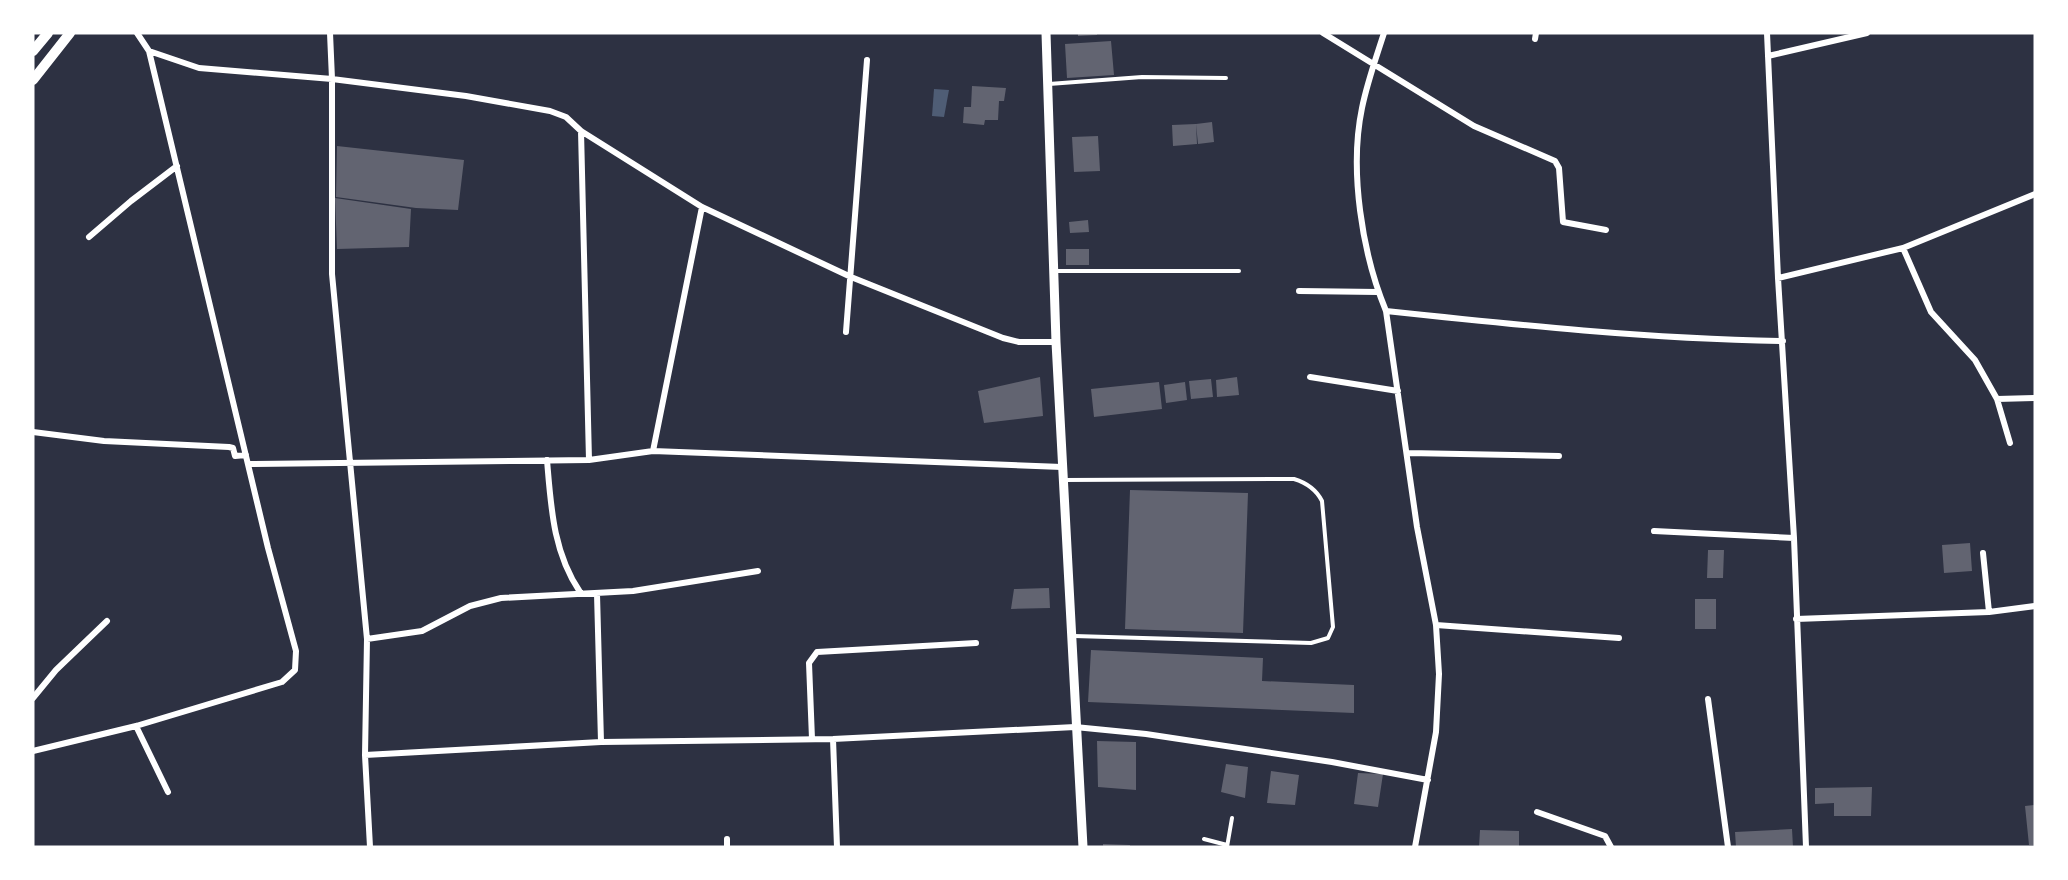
<svg xmlns="http://www.w3.org/2000/svg" width="2068" height="880" font-family="'Asap Condensed',sans-serif">
  <rect width="100%" height="100%" fill="#2d3142"/>
  <path fill="#4f5d75" d="M 934,89 L 949,90 L 944,117 L 932,116 Z"/>
  <path fill="#626471" d="M 1078,33 L 1097,33 L 1097,35 L 1078,36 Z
    M 1111,41 L 1114,75 L 1067,78 L 1065,44 Z
    M 972,86 L 1006,88 L 1004,101 L 999,101 L 998,120 L 985,120 L 984,125 L 963,123 L 964,107 L 971,107 Z
    M 1212,122 L 1214,142 L 1198,144 L 1196,124 Z
    M 1196,124 L 1197,144 L 1173,146 L 1172,125 Z
    M 1098,136 L 1100,171 L 1074,172 L 1072,137 Z
    M 337,146 L 464,160 L 458,210 L 416,208 L 336,197 Z
    M 335,198 L 411,209 L 409,247 L 337,249 Z
    M 1088,220 L 1089,232 L 1070,233 L 1069,222 Z
    M 1066,249 L 1089,249 L 1089,265 L 1066,265 Z
    M 1040,377 L 1043,416 L 984,423 L 978,391 Z
    M 1237,377 L 1239,395 L 1217,397 L 1216,380 Z
    M 1211,379 L 1213,397 L 1191,399 L 1189,381 Z
    M 1159,382 L 1162,409 L 1094,417 L 1091,389 Z
    M 1185,382 L 1187,400 L 1166,403 L 1164,385 Z
    M 1130,490 L 1248,493 L 1243,633 L 1125,629 Z
    M 1970,543 L 1972,571 L 1944,573 L 1942,545 Z
    M 1708,550 L 1724,550 L 1723,578 L 1707,578 Z
    M 1049,588 L 1050,608 L 1011,609 L 1014,589 Z
    M 1695,599 L 1716,599 L 1716,629 L 1695,629 Z
    M 1091,650 L 1263,658 L 1262,681 L 1354,685 L 1354,713 L 1088,702 Z
    M 1097,741 L 1136,742 L 1136,790 L 1098,787 Z
    M 1226,764 L 1248,767 L 1245,798 L 1221,792 Z
    M 1271,771 L 1299,775 L 1295,805 L 1267,803 Z
    M 1358,773 L 1383,774 L 1378,807 L 1354,804 Z
    M 1872,787 L 1871,816 L 1834,816 L 1834,803 L 1815,804 L 1815,788 Z
    M 2035,805 L 2035,845 L 2029,845 L 2025,806 Z
    M 1792,829 L 1793,847 L 1736,847 L 1735,832 Z
    M 1480,830 L 1519,831 L 1519,847 L 1479,847 Z
    M 1103,844 L 1130,845 L 1130,847 L 1103,847 Z"/>
  <g fill="none" stroke-linecap="round" stroke-linejoin="round">
    <path stroke="#fff" stroke-width="4" d="M 1049,84 L 1142,77 L 1226,78
      M 1054,271 L 1239,271
      M 1063,480 L 1294,479 C 1307,483 1316,489 1322,501 L 1333,627 L 1328,638 L 1311,643 L 1074,636
      M 1204,839 L 1227,845
      M 1227,847 L 1232,818"/>
    <path stroke="#fff" stroke-width="6" d="M 137,33 L 149,51 L 199,68 L 332,79 L 466,96 L 550,111 L 566,117 L 581,131 L 702,207 L 851,277 L 1003,338 L 1019,342 L 1056,342
      M 330,33 L 332,79 L 332,274 L 367,639 L 365,755 L 370,847
      M 1323,33 L 1474,126 L 1555,161 L 1559,168 L 1563,222 L 1606,230
      M 1384,33 C 1376,58 1367,83 1362,108 C 1349,170 1362,253 1386,311 L 1417,527 L 1436,625 L 1439,674 L 1436,732 L 1415,847
      M 1767,33 L 1778,278 L 1794,538 L 1806,847
      M 1535,39 L 1536,33
      M 1768,56 L 1867,33
      M 581,131 L 589,460
      M 89,237 L 131,201 L 177,166
      M 1903,248 L 1931,312 L 1975,360 L 1997,399 L 2010,443
      M 1778,278 L 1903,248 L 2035,194
      M 1299,291 L 1378,292
      M 1386,311 C 1517,325 1650,339 1783,341
      M 846,332 L 867,60
      M 1310,377 L 1398,391
      M 1997,399 L 2035,398
      M 33,432 L 104,441 L 229,447 L 233,448 L 235,456 L 246,455
      M 653,451 L 702,207
      M 1408,453 L 1559,456
      M 547,460 C 551,507 553,552 580,592
      M 249,464 L 589,460 L 653,451 L 1062,467
      M 1654,531 L 1794,538
      M 1983,553 L 1989,612
      M 597,594 L 601,742
      M 1796,619 L 1989,612 L 2035,606
      M 1436,625 L 1619,638
      M 367,639 L 422,631 L 470,606 L 501,598 L 633,591 L 758,571
      M 33,698 L 56,670 L 107,621
      M 1708,699 L 1728,847
      M 136,726 L 168,792
      M 812,739 L 809,663 L 817,652 L 976,643
      M 833,739 L 837,847
      M 33,751 L 136,726 L 282,682 L 295,670 L 296,651 L 268,548 L 149,51
      M 365,755 L 601,742 L 833,739 L 1075,727 L 1146,734 L 1332,762 L 1428,780
      M 1537,812 L 1605,836 L 1611,847
      M 727,839 L 727,847"/>
    <path stroke="#fff" stroke-width="9" d="M 1046,33 L 1056,342 L 1083,847"/>
    <path stroke="#fff" stroke-width="10" d="M 33,51 L 48,33
      M 33,80 L 70,33"/>
  </g>
  <rect width="2068" height="880" fill="none" stroke="#ffffff" stroke-width="69"/>
</svg>
